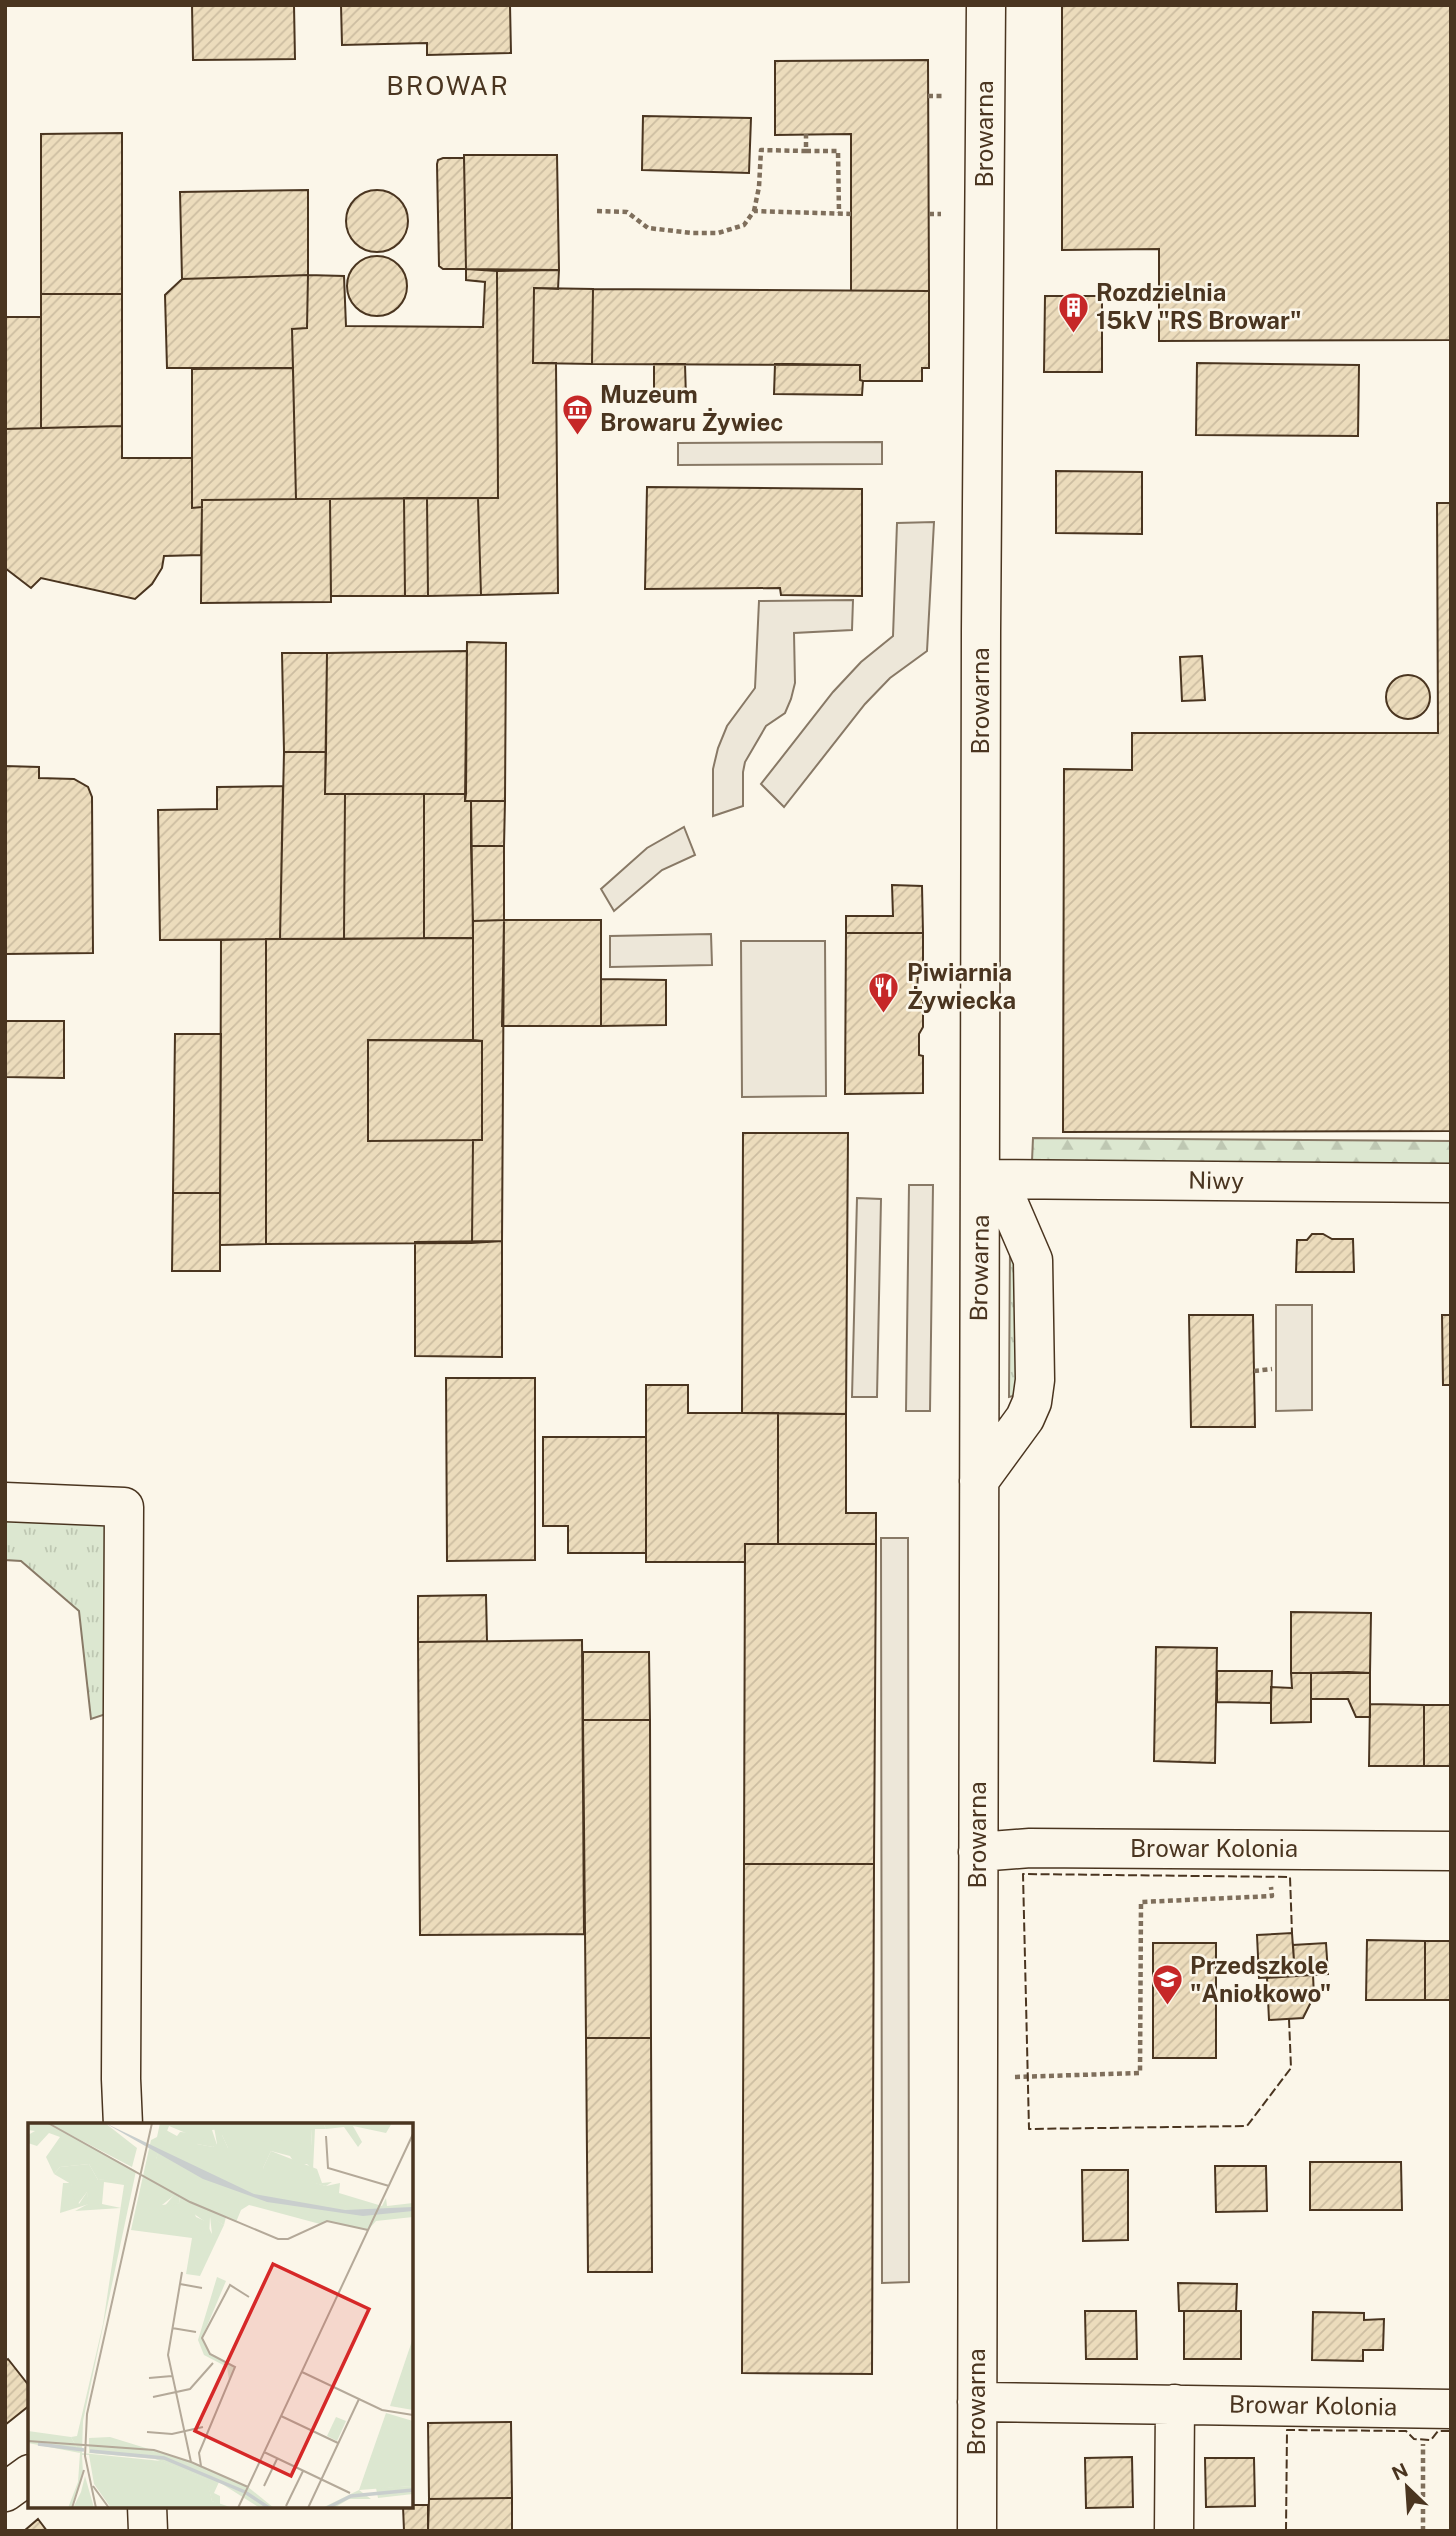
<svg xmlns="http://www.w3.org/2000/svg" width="1456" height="2536" font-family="'Public Sans',sans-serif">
  <defs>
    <pattern id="grass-tufts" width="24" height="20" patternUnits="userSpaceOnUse" patternTransform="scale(1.75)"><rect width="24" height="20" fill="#dce7d0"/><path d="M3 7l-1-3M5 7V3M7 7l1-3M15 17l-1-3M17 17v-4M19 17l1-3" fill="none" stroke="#bec7b2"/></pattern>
    <pattern id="forest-firs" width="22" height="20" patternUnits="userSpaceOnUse" patternTransform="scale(1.75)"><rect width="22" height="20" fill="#dce7d0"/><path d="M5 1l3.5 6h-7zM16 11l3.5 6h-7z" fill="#bec7b2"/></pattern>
    <pattern id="building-hatch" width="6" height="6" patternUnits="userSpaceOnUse" patternTransform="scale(1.75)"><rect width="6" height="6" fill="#ecdcbc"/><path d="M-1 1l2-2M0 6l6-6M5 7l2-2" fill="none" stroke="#ccbda1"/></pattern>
  </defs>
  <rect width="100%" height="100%" fill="#fbf6e9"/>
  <path fill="url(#grass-tufts)" stroke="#887966" stroke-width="2" d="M 1013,1246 L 1023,1377 L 1013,1396 L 1009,1397 L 1010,1247 Z
    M 5,1502 L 124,1507 L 124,1708 L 91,1719 L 79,1611 L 21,1561 L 5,1560 Z"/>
  <path fill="url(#forest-firs)" stroke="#887966" stroke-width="2" d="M 1033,1138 L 1451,1141 L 1451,1165 L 1032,1161 Z"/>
  <path fill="#ede7d9" stroke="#887966" stroke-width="2" d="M 882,442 L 882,464 L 678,465 L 678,443 Z
    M 934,522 L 927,651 L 890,678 L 865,704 L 784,807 L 761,784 L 833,692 L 861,662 L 893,636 L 897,523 Z
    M 853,600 L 852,630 L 794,633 L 795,683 L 791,699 L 785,713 L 766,726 L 745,762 L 743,772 L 743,806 L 713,816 L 713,769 L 718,748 L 727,726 L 755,688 L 759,601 Z
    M 684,827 L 695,855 L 662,870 L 614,911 L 601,889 L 647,848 Z
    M 711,934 L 712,965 L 610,967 L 610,936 Z
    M 741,941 L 825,941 L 826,1096 L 742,1097 Z
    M 909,1185 L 933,1185 L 930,1411 L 906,1411 Z
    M 857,1198 L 881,1199 L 877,1397 L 852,1397 Z
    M 1276,1305 L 1312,1305 L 1312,1410 L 1276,1411 Z
    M 881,1538 L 908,1538 L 909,2282 L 882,2283 Z"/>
  <path fill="url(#building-hatch)" stroke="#4a3520" stroke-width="2" d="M 192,5 L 294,5 L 295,59 L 193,60 Z
    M 341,5 L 510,5 L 511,53 L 427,55 L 427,43 L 342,45 Z
    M 1062,5 L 1451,5 L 1451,340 L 1159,341 L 1159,249 L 1062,250 Z
    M 928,60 L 929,291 L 851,291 L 851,134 L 775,135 L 775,61 Z
    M 643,116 L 751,118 L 749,173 L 642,170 Z
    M 122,133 L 122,294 L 41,294 L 41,134 Z
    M 464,155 L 557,155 L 559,270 L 466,269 Z
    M 443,158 L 464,158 L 466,269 L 443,269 L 439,266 L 437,164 L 438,160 Z
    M346 221a31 31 0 1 1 62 0a31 31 0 1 1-62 0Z
    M 308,190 L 308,275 L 182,279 L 180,192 Z
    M347 286a30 30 0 1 1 60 0a30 30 0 1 1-60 0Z
    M 466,269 L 497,271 L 498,498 L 296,499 L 292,329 L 307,328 L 308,275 L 344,276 L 346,326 L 483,327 L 485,282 L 466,280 Z
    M 559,270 L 558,289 L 534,288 L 533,363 L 556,363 L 558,593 L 481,595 L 478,498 L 498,498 L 497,271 Z
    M 308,275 L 307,328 L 292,329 L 293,368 L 167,368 L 165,295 L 182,279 Z
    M 534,288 L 593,289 L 592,364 L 533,363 Z
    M 593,289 L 929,291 L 929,368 L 922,368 L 922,381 L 863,381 L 860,380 L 860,365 L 592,364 Z
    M 41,294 L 122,294 L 122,426 L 41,428 Z
    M 1045,296 L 1102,296 L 1102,372 L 1044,372 Z
    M 5,317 L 41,317 L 41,428 L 5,429 Z
    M 1197,363 L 1359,365 L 1358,436 L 1196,435 Z
    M 654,364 L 685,364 L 686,398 L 654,399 Z
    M 775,364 L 860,365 L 860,380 L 863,381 L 862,395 L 774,394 Z
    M 293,368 L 296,499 L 202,500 L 202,507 L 192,508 L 192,369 Z
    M 122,426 L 122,458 L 192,458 L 192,508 L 202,507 L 201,555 L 164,556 L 162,568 L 152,584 L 135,599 L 41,578 L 31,588 L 5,568 L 5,429 Z
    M 1056,471 L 1142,472 L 1142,534 L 1056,533 Z
    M 647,487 L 862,489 L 862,596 L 781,595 L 780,588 L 645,589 Z
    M 404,498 L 427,498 L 428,596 L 405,596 Z
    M 404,498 L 405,596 L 331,596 L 330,499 Z
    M 427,498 L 478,498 L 481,595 L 428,596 Z
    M 296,499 L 330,499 L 331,602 L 201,603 L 202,500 Z
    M 1437,503 L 1451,503 L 1451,1131 L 1063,1132 L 1064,769 L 1132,770 L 1132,733 L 1438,733 Z
    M 467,642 L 506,643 L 505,801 L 465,801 Z
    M 467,651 L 466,794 L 325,794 L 327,653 Z
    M 282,653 L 327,653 L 326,752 L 284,752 Z
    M 1202,656 L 1205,700 L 1182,701 L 1180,657 Z
    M1386 697a22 22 0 1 1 44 0a22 22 0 1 1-44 0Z
    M 284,752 L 326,752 L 325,794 L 345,794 L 344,939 L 280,939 Z
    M 5,766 L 39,767 L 39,778 L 74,779 L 88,787 L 92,797 L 93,953 L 5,954 Z
    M 283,786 L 280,939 L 160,940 L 158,810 L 217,809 L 217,787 Z
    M 345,794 L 424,794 L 424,938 L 344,939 Z
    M 424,794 L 466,794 L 465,801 L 471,801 L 473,938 L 424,938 Z
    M 471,801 L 505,801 L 504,846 L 471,846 Z
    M 471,846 L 504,846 L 504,920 L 473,921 Z
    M 892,885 L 922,886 L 923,933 L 846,933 L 846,916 L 893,916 Z
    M 504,920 L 601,920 L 601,1026 L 502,1026 Z
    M 504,920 L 502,1241 L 472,1243 L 473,1140 L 482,1140 L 482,1041 L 473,1040 L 473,921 Z
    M 846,933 L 923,933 L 923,972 L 918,973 L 917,993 L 923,1001 L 923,1027 L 919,1034 L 919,1055 L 923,1056 L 923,1093 L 845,1094 Z
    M 473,938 L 473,1040 L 368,1040 L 368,1141 L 473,1140 L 472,1243 L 266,1244 L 266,939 Z
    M 266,939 L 266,1244 L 220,1245 L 221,940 Z
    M 601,979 L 666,980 L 666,1025 L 601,1026 Z
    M 5,1021 L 64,1021 L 64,1078 L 5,1077 Z
    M 175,1034 L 221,1034 L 220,1193 L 173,1193 Z
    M 368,1040 L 482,1041 L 482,1140 L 368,1141 Z
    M 743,1133 L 848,1133 L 846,1414 L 742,1413 Z
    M 173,1193 L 220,1193 L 220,1271 L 172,1271 Z
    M 1312,1234 L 1323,1234 L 1332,1239 L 1353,1239 L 1354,1272 L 1296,1272 L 1297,1240 L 1307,1240 Z
    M 502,1241 L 502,1357 L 415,1356 L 415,1242 Z
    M 1189,1315 L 1253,1315 L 1255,1427 L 1191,1427 Z
    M 1442,1315 L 1451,1315 L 1451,1385 L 1443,1385 Z
    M 446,1378 L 535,1378 L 535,1560 L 447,1561 Z
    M 646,1385 L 688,1385 L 688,1413 L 778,1413 L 778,1544 L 745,1544 L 745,1562 L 646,1562 Z
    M 778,1413 L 846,1414 L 846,1513 L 876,1513 L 876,1544 L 778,1544 Z
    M 543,1437 L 646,1437 L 646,1553 L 568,1553 L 568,1526 L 543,1526 Z
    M 745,1544 L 876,1544 L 874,1864 L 744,1864 Z
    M 486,1595 L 487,1641 L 418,1642 L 418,1596 Z
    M 1291,1612 L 1371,1613 L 1370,1673 L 1291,1673 Z
    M 582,1640 L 584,1934 L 420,1935 L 418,1642 Z
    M 1156,1647 L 1217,1648 L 1215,1763 L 1154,1761 Z
    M 583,1652 L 649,1652 L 650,1720 L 583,1720 Z
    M 1217,1671 L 1272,1671 L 1271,1703 L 1217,1702 Z
    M 1348,1672 L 1370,1673 L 1370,1717 L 1356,1717 L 1348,1699 L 1311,1699 L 1311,1673 Z
    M 1291,1673 L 1311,1673 L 1311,1722 L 1271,1723 L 1271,1687 L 1292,1688 Z
    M 1370,1704 L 1424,1705 L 1424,1766 L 1369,1766 Z
    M 1424,1705 L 1451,1705 L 1451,1766 L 1424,1766 Z
    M 583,1720 L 650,1720 L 651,2038 L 586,2038 Z
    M 744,1864 L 874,1864 L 872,2374 L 742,2373 Z
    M 1292,1933 L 1295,1976 L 1259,1978 L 1257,1935 Z
    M 1367,1940 L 1425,1941 L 1425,2000 L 1366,2000 Z
    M 1425,1941 L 1451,1941 L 1451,2000 L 1425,2000 Z
    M 1153,1943 L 1216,1943 L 1216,2058 L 1153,2058 Z
    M 1326,1943 L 1328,1974 L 1295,1976 L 1293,1945 Z
    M 1313,1975 L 1314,1996 L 1303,2018 L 1269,2020 L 1267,1978 Z
    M 586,2038 L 651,2038 L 652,2272 L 588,2272 Z
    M 1310,2162 L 1401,2162 L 1402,2210 L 1310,2210 Z
    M 1215,2166 L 1266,2166 L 1267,2211 L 1216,2212 Z
    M 1082,2170 L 1128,2170 L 1128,2240 L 1083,2241 Z
    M 1178,2283 L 1237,2284 L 1236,2311 L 1179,2311 Z
    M 1085,2311 L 1136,2311 L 1137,2359 L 1086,2359 Z
    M 1184,2311 L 1241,2311 L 1241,2359 L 1184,2359 Z
    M 1313,2312 L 1364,2313 L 1364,2320 L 1384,2319 L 1383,2350 L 1363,2350 L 1363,2361 L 1312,2360 Z
    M 8,2359 L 30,2387 L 30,2405 L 5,2425 L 5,2361 Z
    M 511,2422 L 512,2498 L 429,2499 L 428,2423 Z
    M 1132,2457 L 1133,2507 L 1086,2508 L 1085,2458 Z
    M 1205,2458 L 1254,2458 L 1255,2506 L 1206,2507 Z
    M 512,2498 L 512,2531 L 428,2531 L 429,2499 Z
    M 411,2505 L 428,2505 L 428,2531 L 404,2531 L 403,2506 Z
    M 38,2519 L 47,2531 L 24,2531 Z"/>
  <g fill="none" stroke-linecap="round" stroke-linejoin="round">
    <defs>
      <path id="minor" d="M 981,1179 L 1451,1183
        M 979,1481 L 1025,1418 L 1032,1402 L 1035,1380 L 1033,1260 L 1005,1195 L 981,1179
        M 5,1502 L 124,1507 L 121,2079 L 123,2125
        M 978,1852 L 1030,1848 L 1451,1851
        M 977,2402 L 1451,2409
        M 5,2492 L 30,2474
        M 147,2506 L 148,2531
        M 977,2531 L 981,631 L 986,5
        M 1174,2531 L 1175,2404"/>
    </defs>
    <use href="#minor" stroke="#4a3520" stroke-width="41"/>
    <path stroke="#7f6f5c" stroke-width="4.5" stroke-dasharray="5 3.5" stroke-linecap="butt" d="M 928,96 L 943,96
      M 806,151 L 838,151 L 839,213
      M 597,211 L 627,212 L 648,228 L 692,233 L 718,233 L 744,225 L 754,211 L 851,214
      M 754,211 L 759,187 L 761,150 L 806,151 L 806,134
      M 929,214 L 941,214
      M 1254,1371 L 1272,1369
      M 1015,2077 L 1140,2073 L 1141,1902 L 1272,1896 L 1271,1887
      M 1423,2531 L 1423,2444"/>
    <use href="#minor" stroke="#fbf6e9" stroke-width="38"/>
    <path stroke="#4a3520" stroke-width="2" stroke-dasharray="9 3.5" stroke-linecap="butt" d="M 1289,2019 L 1291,2068 L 1247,2126 L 1029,2129 L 1023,1874 L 1290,1877 L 1292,1933
      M 1286,2531 L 1287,2430 L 1406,2431 L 1414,2439 L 1431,2440 L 1438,2431 L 1451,2431"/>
  </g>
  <defs>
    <symbol id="building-pin" viewBox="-11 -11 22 30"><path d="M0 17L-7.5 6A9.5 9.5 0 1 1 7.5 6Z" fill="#c62828" stroke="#fbf6e9"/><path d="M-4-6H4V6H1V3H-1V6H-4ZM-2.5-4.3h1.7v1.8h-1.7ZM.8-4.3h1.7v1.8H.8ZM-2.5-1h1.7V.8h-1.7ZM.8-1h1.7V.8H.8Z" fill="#fff"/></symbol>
    <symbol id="museum-pin" viewBox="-11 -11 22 30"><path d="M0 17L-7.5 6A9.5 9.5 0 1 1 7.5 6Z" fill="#c62828" stroke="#fbf6e9"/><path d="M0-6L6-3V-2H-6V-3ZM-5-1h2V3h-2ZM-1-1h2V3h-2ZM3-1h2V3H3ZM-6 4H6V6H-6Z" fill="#fff"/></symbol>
    <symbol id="restaurant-pin" viewBox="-11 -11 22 30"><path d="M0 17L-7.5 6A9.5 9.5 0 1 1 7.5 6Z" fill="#c62828" stroke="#fbf6e9"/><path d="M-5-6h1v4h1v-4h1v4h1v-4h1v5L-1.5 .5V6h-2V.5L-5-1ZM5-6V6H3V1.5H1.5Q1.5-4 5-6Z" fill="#fff"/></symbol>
    <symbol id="school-pin" viewBox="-11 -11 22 30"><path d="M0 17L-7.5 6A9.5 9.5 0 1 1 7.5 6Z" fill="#c62828" stroke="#fbf6e9"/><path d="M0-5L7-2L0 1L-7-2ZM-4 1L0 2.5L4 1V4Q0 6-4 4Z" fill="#fff"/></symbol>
  </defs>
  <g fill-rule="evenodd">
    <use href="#building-pin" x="1056" y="290" width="35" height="47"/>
    <use href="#museum-pin" x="560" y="392" width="35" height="47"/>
    <use href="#restaurant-pin" x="866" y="970" width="35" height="47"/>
    <use href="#school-pin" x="1150" y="1962" width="35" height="47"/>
  </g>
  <g text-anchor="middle" stroke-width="5" stroke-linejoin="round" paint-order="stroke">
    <g font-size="24" fill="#4a3520" stroke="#fbf6e9">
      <text transform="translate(985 134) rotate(-90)" y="8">Browarna</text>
      <text transform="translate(981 701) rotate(-90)" y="8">Browarna</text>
      <text transform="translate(1216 1181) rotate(1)" y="8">Niwy</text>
      <text transform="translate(980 1268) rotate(-89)" y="8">Browarna</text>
      <text transform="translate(978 1835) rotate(-90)" y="8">Browarna</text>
      <text x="1214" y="1857">Browar Kolonia</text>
      <text transform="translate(977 2402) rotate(-90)" y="8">Browarna</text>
      <text transform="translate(1313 2406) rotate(1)" y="8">Browar Kolonia</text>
    </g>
    <g font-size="24" font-weight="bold" fill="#4a3520" stroke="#fbf6e9" text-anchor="start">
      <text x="1096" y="301">Rozdzielnia<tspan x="1096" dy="28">15kV "RS Browar"</tspan></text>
      <text x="600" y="403">Muzeum<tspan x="600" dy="28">Browaru Żywiec</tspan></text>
      <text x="907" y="981">Piwiarnia<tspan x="907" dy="28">Żywiecka</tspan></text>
      <text x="1190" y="1974">Przedszkole<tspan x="1190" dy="28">"Aniołkowo"</tspan></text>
    </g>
    <g font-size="26" letter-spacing="2" fill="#4a3520" stroke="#fbf6e9">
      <text x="448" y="95">BROWAR</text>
    </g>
  </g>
  <g transform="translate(28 2123)">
    <rect width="385" height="385" fill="#fbf6e9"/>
    <path d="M 0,0 L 20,0 L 108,48 L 55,298 L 54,330 L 133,338 L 179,356 L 184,378 L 205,385 L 83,385 L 66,361 L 61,332 L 54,332 L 55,350 L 43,385 L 40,385 L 50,359 L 52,330 L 43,314 L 49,313 L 75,201 L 96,62 L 83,60 L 83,56 L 70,57 L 61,41 L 32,44 L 26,51 L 18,34 L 32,14 L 21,10 L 9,23 L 0,20 L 0,12 L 7,8 L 0,7 ZM 132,0 L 248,0 L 249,6 L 283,6 L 284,23 L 253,18 L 253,22 L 223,27 L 200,25 L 194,12 L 200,5 L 184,7 L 189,22 L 185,24 L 169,21 L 170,15 L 141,3 L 128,36 L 148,71 L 134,82 L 152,80 L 151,73 L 162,79 L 168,94 L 177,98 L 184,111 L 182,93 L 196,102 L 172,153 L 158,151 L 164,115 L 103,107 L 123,17 L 129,14 ZM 295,0 L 364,0 L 358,10 L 325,3 L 334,19 L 330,24 L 316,4 L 298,6 ZM 243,28 L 289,46 L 294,60 L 304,59 L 298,63 L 240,49 L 235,45 ZM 35,60 L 43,60 L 51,81 L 59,69 L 61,81 L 32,90 ZM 189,154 L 198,158 L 174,215 L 182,231 L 207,244 L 201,257 L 199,244 L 176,232 L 170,217 ZM 57,353 L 66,385 L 45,385 L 53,369 Z" fill="#dce7d0"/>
    <path d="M 20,0 L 77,0 L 109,25 L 104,44 ZM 248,0 L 295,0 L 298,6 L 287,6 L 285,47 L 279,41 L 267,41 L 262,33 L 243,28 L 235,45 L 298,63 L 312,60 L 311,70 L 354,83 L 358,75 L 359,83 L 385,80 L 385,94 L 348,98 L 340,107 L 299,98 L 292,101 L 221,82 L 213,87 L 208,99 L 198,94 L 196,102 L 182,94 L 181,115 L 173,108 L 176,98 L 162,88 L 162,79 L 151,73 L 152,80 L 134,86 L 147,71 L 121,56 L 138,7 L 149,13 L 152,9 L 180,11 L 169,21 L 185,24 L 189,21 L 186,4 L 217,2 L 220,9 L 216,12 L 194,12 L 200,25 L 234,25 L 235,18 L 252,22 L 253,17 L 284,22 L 283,6 L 248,6 ZM 61,41 L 70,57 L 83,55 L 83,60 L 76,59 L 74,81 L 93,85 L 47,88 L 60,81 L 59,69 L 48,83 L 43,61 L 26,51 L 32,44 ZM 0,308 L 43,314 L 52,330 L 0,320 ZM 82,314 L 163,339 L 220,364 L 246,385 L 232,385 L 191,359 L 186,370 L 192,373 L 192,382 L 184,378 L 178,356 L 127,336 L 61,330 L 61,315 ZM 385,363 L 385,371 L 350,375 L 348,365 ZM 331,367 L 343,376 L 321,376 L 306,385 L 294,385 Z" fill="#dce7d0"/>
    <path d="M 308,294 L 318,298 L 309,318 L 299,313 Z" fill="#dce7d0"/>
    <path d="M 385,215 L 385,287 L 362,283 ZM 358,290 L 385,298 L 385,363 L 331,367 Z" fill="#dce7d0"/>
    <path d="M 77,0 L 226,71 L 317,87 L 385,84 L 385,88 L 335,93 L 239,79 L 175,56 Z" fill="#c9cecd"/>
    <path fill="none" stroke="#c9cecd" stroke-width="3.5" d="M 10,321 L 56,327M 62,328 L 136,335 L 217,369 L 241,385M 299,385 L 323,373 L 385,367"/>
    <path fill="none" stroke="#b4a999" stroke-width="2" d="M 20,0 L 162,79 L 250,116 L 260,116 L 299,98 L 340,107M 298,13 L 300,45 L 361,63M 154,149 L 140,232 L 163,339 L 220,364M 152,161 L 174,165M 144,205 L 168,209M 274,249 L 354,287 L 385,292M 121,255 L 144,253M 125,274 L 162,266 L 185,240M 253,293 L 310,320M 119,309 L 144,311 L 175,304M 0,318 L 126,327 L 163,339M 236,329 L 322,370M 173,343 L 171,330 L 207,244 L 182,231 L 174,215 L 202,162 L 221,174M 65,363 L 81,385M 236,363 L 249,336M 258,383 L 275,348M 44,385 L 56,347M 68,385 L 57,333 L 59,291 L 124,0M 210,385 L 385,11M 280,385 L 331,276"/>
    <path fill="#d62828" fill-opacity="0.15" stroke="#d62828" stroke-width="3.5" d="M 245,141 L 341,186 L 263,353 L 167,308 Z"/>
    <rect width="385" height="385" fill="none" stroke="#4a3520" stroke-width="3.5"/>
  </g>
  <rect width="1456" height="2536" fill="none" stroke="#4a3520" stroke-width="14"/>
  <g transform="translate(1407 2487) rotate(335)" stroke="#fbf6e9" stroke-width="5" paint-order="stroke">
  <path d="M0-5L12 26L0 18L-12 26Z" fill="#4a3520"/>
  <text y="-10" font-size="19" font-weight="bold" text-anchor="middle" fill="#4a3520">N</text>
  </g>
</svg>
